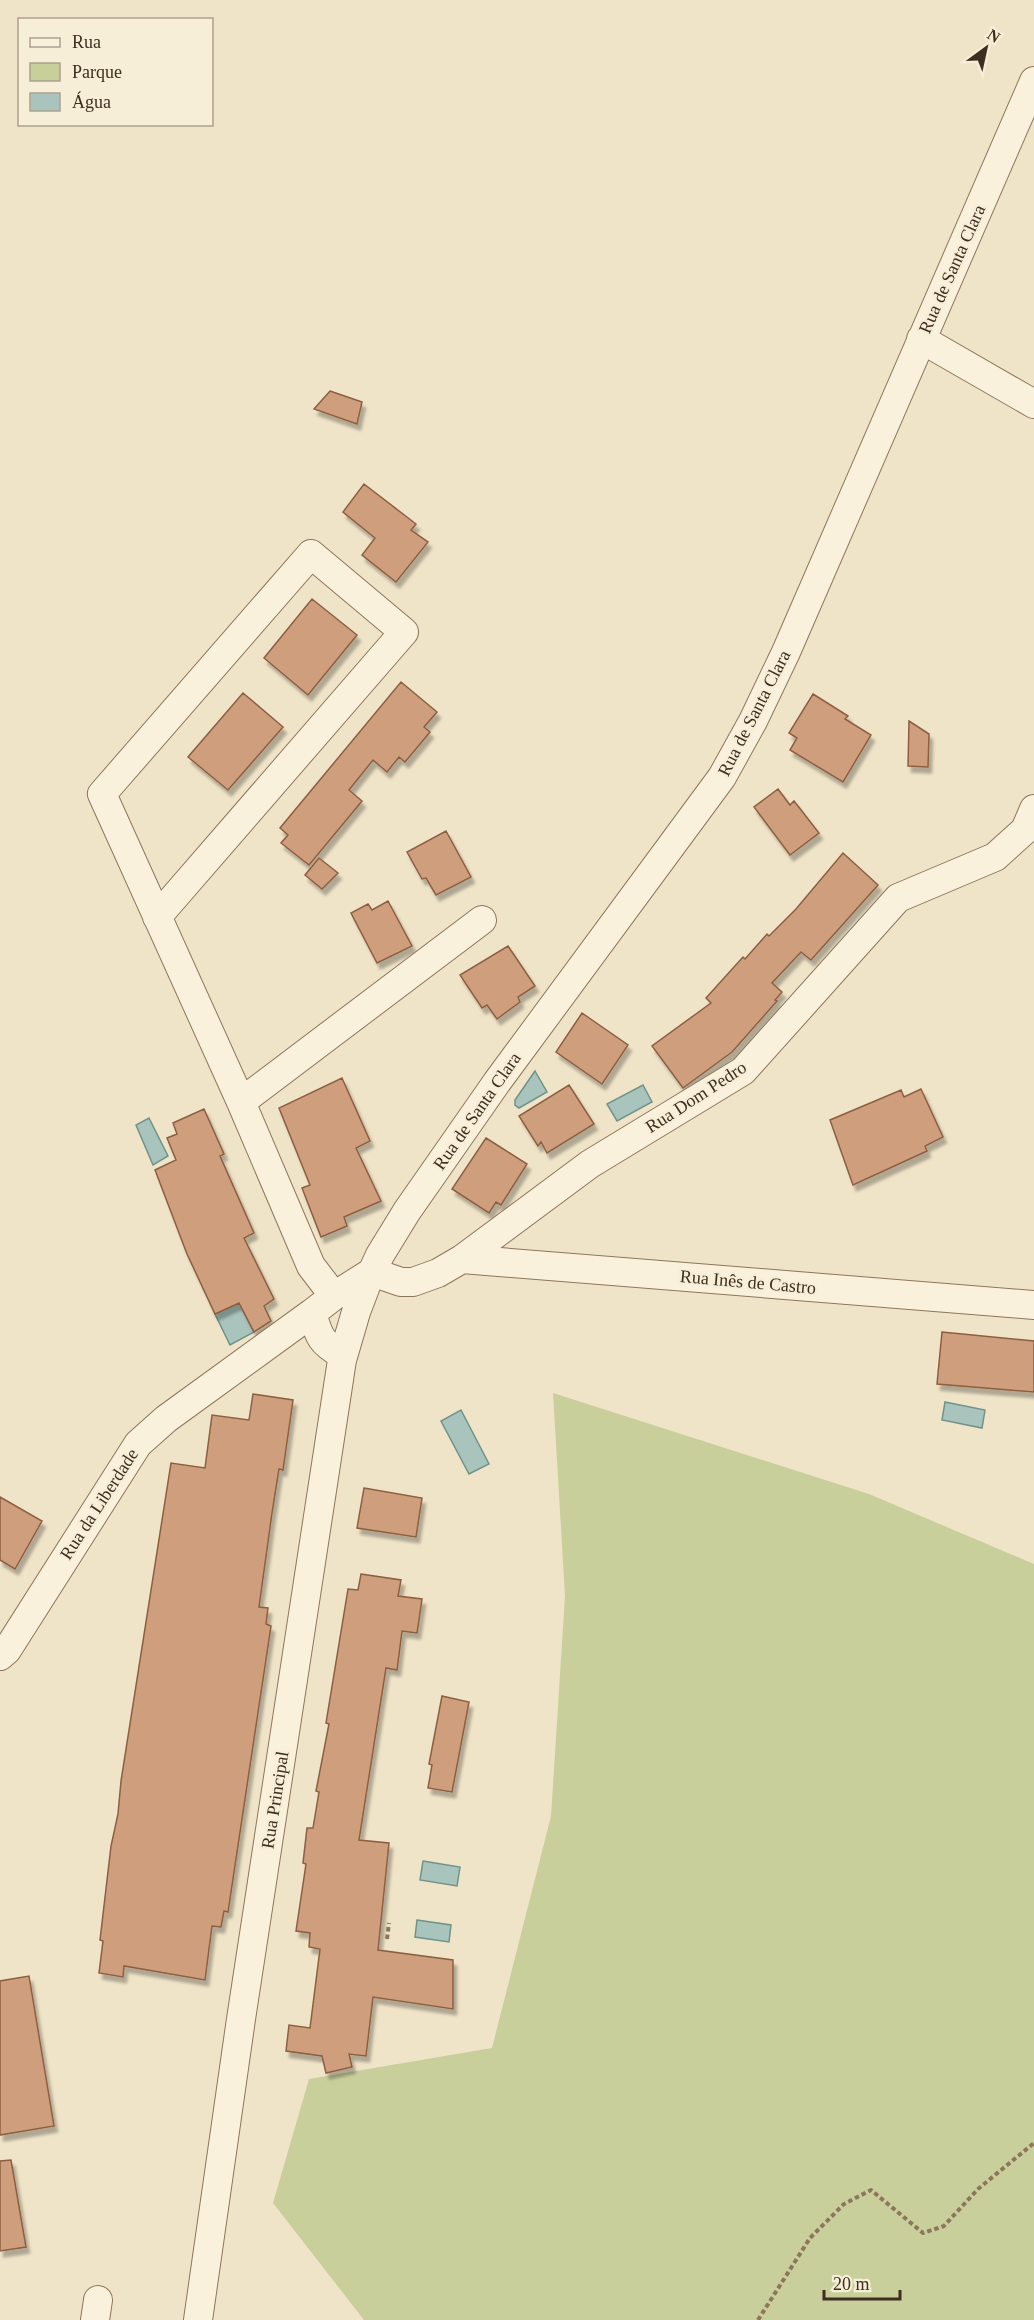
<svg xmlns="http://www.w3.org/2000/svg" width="1034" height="2320" font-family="Georgia,serif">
  <defs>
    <filter id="shadow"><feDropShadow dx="3.5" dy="6" stdDeviation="1.5" flood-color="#0004"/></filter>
  </defs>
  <rect width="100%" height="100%" fill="#f0e4c8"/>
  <path fill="#c9cf9b" d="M 553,1393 L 869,1494 L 1034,1564 L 1034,2320 L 364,2320 L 273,2203 L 309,2079 L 492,2048 L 551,1816 L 565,1596 Z"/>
  <path fill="#a9c4bc" stroke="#6f938a" stroke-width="1.5" d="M 535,1071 L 547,1092 L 519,1108 L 515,1105 L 515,1100 Z
    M 643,1085 L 652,1102 L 617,1121 L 607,1104 Z
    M 149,1118 L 168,1156 L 153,1165 L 136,1125 Z
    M 239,1303 L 254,1332 L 230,1345 L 215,1314 Z
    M 945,1402 L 985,1410 L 982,1428 L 942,1420 Z
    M 461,1410 L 489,1464 L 469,1474 L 441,1421 Z
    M 423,1861 L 460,1867 L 457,1886 L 420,1880 Z
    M 417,1920 L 451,1925 L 449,1942 L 415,1937 Z"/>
  <path fill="#cf9f7d" stroke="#8d5f41" stroke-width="1.5" filter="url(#shadow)" d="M 330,391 L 362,402 L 357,424 L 314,409 Z
    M 364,484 L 416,524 L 411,530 L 428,542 L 396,582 L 362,555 L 375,538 L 343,512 Z
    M 312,599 L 357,635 L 308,695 L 264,658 Z
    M 401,682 L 437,712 L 424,727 L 430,732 L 405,762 L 399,757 L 387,772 L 373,760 L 349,790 L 362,801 L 309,865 L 281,843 L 288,835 L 280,828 Z
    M 243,693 L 283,727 L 228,790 L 188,757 Z
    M 813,694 L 848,716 L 845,719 L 871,735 L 843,782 L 790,750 L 797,738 L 789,733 Z
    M 909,721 L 929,734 L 928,767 L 908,766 Z
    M 778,789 L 790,805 L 794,801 L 819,833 L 790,855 L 754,807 Z
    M 446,831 L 471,877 L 436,895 L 426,878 L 422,879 L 407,852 Z
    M 843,853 L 878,885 L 811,960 L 801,952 L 772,983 L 782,992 L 775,1000 L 777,1001 L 732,1052 L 683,1088 L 652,1046 L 711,1003 L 706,998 L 743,957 L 745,959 L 767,934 L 769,936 L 796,909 Z
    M 319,858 L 338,873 L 322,889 L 305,875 Z
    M 388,901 L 412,946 L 377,963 L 351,913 L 368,904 L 372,910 Z
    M 508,946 L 535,986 L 518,997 L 520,1002 L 497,1019 L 487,1005 L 482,1008 L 460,975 Z
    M 582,1013 L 628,1045 L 602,1084 L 556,1052 Z
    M 342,1078 L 370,1141 L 356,1148 L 381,1201 L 344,1217 L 347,1226 L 321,1237 L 302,1188 L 310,1185 L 279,1108 Z
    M 569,1085 L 594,1124 L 547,1153 L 541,1142 L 538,1146 L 519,1116 Z
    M 921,1089 L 943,1137 L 925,1146 L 927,1151 L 853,1185 L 830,1120 L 901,1090 L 904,1097 Z
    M 204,1109 L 224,1154 L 220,1156 L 254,1233 L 244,1238 L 274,1299 L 264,1306 L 271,1321 L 254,1332 L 239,1303 L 215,1314 L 187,1254 L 155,1170 L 176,1160 L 167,1138 L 177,1134 L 173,1123 Z
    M 486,1138 L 527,1164 L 501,1205 L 496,1202 L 489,1213 L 452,1189 Z
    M 942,1332 L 1034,1341 L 1034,1392 L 937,1384 Z
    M 253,1394 L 293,1400 L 283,1470 L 279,1469 L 272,1513 L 259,1607 L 268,1608 L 266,1624 L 271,1626 L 228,1912 L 224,1911 L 221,1927 L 212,1926 L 205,1980 L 124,1966 L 123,1977 L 99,1973 L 103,1941 L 100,1940 L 111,1846 L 118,1814 L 121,1781 L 171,1463 L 205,1468 L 212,1415 L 249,1420 Z
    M 364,1488 L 422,1498 L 416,1537 L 357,1528 Z
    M 0,1497 L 42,1521 L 15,1569 L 0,1560 Z
    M 361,1574 L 401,1580 L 398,1596 L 422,1599 L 417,1633 L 402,1631 L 397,1670 L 386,1668 L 359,1840 L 389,1843 L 378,1950 L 453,1960 L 453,2009 L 373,1997 L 366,2056 L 349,2054 L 352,2067 L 326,2073 L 322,2056 L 286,2051 L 289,2025 L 310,2028 L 320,1949 L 309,1947 L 310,1933 L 296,1931 L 306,1864 L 303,1863 L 307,1828 L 313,1828 L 319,1792 L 316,1791 L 329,1724 L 326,1723 L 348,1589 L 358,1590 Z
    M 442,1696 L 469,1702 L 452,1792 L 428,1788 L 432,1765 L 429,1764 Z
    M 29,1976 L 54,2126 L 0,2135 L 0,1981 Z
    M 11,2160 L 26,2247 L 0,2251 L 0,2161 Z"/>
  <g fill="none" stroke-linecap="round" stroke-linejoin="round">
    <defs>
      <path id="minor" d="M 921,339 L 1034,404
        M 157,917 L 404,632 L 311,554 L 102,794 L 241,1102 L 311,1266 L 334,1296
        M 241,1102 L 482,920
        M 462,1259 L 1034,1305
        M 343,1355 C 321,1343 319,1337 312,1313 L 334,1296 L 372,1272 L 401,1282 L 413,1282 L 438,1273 L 462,1259 L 590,1164 L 743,1071 L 898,898 L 995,857 L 1025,830 L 1034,809
        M 0,1656 L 7,1650 L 138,1444 L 166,1419 L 312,1313
        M 95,2320 L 98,2300
        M 198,2320 L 241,2019 L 342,1360 L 356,1312 L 367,1283 L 380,1255 L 407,1211 L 497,1082 L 722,777 L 753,721 L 786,652 L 1034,81"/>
    </defs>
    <use href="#minor" stroke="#8d765c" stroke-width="30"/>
    <path stroke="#8d765c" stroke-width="4" stroke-dasharray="4.5 3" stroke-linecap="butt" d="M 387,1939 L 389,1923
      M 758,2320 L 810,2238 L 844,2204 L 871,2190 L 923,2233 L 944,2226 L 978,2189 L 1034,2143"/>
    <use href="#minor" stroke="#faf1dc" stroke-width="28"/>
  </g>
  <g text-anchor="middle" stroke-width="5" stroke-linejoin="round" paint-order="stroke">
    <g font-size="18" fill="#3d2e20" stroke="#f7eed8">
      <text transform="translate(952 269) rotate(-66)" y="6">Rua de Santa Clara</text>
      <text transform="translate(754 713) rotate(-63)" y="6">Rua de Santa Clara</text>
      <text transform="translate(696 1097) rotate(-33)" y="6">Rua Dom Pedro</text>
      <text transform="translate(477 1111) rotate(-55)" y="6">Rua de Santa Clara</text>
      <text transform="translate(748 1282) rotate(5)" y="6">Rua Inês de Castro</text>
      <text transform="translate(99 1504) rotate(-57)" y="6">Rua da Liberdade</text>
      <text transform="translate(275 1800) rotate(-81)" y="6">Rua Principal</text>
    </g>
  </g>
  <rect x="18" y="18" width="195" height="108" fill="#f7eed8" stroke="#ada18e" stroke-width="1.5"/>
  <rect x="30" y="38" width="30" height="9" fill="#faf1dc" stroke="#ada18e" stroke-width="1.5"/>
  <text x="72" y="48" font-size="18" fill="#3d2e20">Rua</text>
  <rect x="30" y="63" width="30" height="18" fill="#c9cf9b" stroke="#ada18e" stroke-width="1.5"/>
  <text x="72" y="78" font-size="18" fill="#3d2e20">Parque</text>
  <rect x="30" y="93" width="30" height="18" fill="#a9c4bc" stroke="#ada18e" stroke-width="1.5"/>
  <text x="72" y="108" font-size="18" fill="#3d2e20">Água</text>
  <g transform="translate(986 48) rotate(33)" stroke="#f7eed8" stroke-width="4.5" paint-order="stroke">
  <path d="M0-4.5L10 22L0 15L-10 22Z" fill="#3d2e20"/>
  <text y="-9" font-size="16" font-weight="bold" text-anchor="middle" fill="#3d2e20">N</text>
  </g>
  <path d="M824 2290v9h76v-9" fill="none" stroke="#3d2e20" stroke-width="3"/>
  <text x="833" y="2290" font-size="18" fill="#3d2e20" stroke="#f7eed8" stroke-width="4.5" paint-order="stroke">20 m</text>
</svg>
